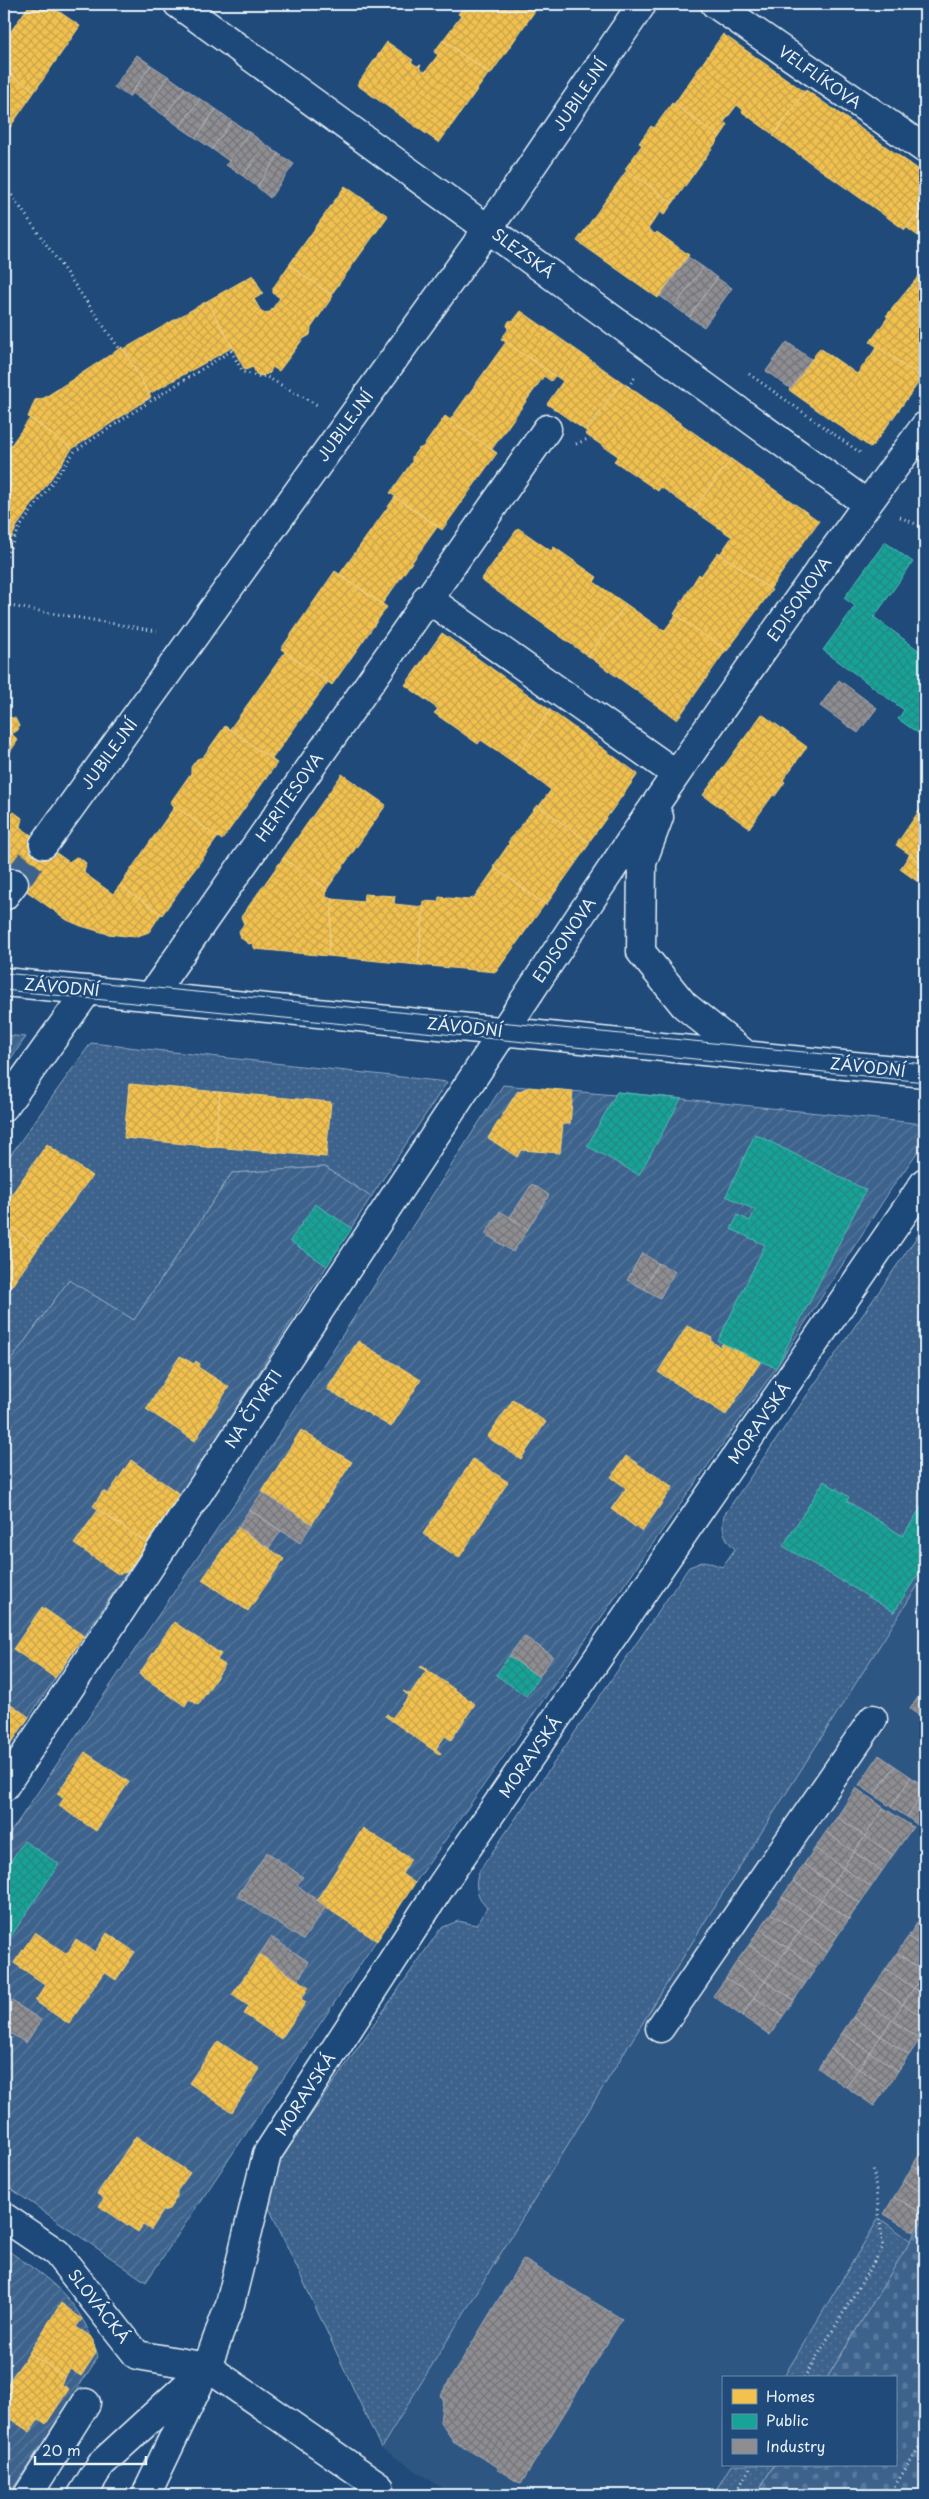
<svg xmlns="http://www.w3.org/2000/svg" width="929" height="2499" font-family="'Playpen Sans',sans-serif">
  <defs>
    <pattern id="grass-dots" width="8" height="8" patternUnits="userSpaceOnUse" patternTransform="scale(1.25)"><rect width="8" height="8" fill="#3c628c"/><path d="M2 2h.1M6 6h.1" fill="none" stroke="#58799d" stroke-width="1.8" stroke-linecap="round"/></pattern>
    <pattern id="cemetery-stones" width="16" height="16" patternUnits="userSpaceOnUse" patternTransform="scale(1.25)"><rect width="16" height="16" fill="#3c628c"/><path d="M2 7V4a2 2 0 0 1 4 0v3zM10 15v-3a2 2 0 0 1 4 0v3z" fill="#58799d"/></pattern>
    <pattern id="garden-furrows" width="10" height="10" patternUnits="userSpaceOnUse" patternTransform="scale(1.25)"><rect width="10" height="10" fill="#3c628c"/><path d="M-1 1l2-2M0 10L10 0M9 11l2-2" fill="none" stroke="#58799d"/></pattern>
    <pattern id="homes-cross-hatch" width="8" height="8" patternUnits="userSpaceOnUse" patternTransform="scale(1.25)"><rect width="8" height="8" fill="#f2c14e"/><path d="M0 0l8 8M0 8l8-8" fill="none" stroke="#c7a34d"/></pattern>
    <pattern id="public-cross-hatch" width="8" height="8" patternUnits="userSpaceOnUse" patternTransform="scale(1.25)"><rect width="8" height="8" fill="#17a398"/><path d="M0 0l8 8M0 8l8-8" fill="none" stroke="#258881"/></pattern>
    <pattern id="industry-cross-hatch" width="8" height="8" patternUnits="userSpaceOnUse" patternTransform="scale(1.25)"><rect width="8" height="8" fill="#8d8d92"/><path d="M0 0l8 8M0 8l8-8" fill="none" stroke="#747579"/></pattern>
  </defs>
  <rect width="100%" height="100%" fill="#1f4a7a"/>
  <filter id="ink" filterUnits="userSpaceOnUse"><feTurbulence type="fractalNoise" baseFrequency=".02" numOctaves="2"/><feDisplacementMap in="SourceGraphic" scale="10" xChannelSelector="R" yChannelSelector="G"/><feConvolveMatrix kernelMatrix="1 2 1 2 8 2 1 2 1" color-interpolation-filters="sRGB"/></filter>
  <g filter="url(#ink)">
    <path fill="#2e5683" d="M 925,1574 L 925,2217 L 911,2241 L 879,2219 L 783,2378 L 723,2378 L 723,2465 L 731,2465 L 713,2495 L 453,2495 L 381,2448 L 709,1915 Z"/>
    <path fill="url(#grass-dots)" stroke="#92aac2" d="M 91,1043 L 447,1082 L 371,1197 L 325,1167 L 232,1173 L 134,1320 L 69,1280 L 4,1370 L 4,1164 Z
      M 925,1225 L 925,1574 L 709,1915 L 381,2448 L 265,2199 L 263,2184 L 441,1928 L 458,1921 L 476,1925 L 487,1908 C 477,1897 473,1884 480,1870 L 689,1567 L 705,1561 L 722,1567 L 735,1549 C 724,1539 721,1529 724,1515 Z
      M 879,2218 L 911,2241 L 827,2378 L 783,2378 Z
      M 731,2465 L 774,2465 L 756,2495 L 713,2495 Z"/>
    <path fill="url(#cemetery-stones)" stroke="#92aac2" d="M 925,2217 L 925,2495 L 756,2495 L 774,2465 L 895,2465 L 895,2378 L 827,2378 Z"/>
    <path fill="url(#garden-furrows)" stroke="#92aac2" d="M 4,1035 L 26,1037 L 4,1068 Z
      M 503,1085 L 615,1095 L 617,1092 L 924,1124 L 924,1143 L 891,1189 L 776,1368 L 415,1883 L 146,2282 L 4,2184 L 4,1842 L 236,1501 Z
      M 325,1167 L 371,1197 L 195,1472 L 4,1754 L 4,1370 L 69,1280 L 134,1320 L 232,1173 Z
      M 4,2248 C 51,2280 82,2300 98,2357 L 9,2495 L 4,2495 Z"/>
    <path fill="url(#homes-cross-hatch)" stroke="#efcf81" d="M 30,4 L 48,4 L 80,26 L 35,91 L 4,70 L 4,41 Z
      M 465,4 L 530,4 L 537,8 L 490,75 L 443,40 L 461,16 L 458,14 Z
      M 723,34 L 805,92 L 774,135 L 742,112 L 743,110 L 737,105 L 724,122 L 728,125 L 720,137 L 674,104 Z
      M 443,40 L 489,73 L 439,143 L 357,85 L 387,42 L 413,60 L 411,62 L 417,66 L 421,65 L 419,68 L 425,72 L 438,55 L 434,52 Z
      M 4,70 L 35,91 L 4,136 Z
      M 806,90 L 925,174 L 925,202 L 905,230 L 773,136 Z
      M 672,103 L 720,137 L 673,203 L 625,169 L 642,145 L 639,143 L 651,126 L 654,128 Z
      M 627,170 L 673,203 L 664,215 L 660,212 L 648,229 L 655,234 L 657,232 L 689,255 L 658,298 L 577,241 Z
      M 345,186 L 388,216 L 331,295 L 289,265 Z
      M 925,202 L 925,241 L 907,228 Z
      M 289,265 L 333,296 L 311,328 L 310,335 L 303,339 L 279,371 L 272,367 L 270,373 L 261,376 L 256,374 L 253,367 L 245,370 L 207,301 L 253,275 L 263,294 L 254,299 L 262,313 L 270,312 L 280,298 L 273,293 L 273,288 Z
      M 918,277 L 925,282 L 925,369 L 920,376 L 870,342 L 888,317 L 886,316 Z
      M 207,301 L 233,347 L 149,394 L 124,349 Z
      M 521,311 L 622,382 L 586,431 L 547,404 L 563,381 L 501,339 L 508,330 L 507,325 L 509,321 L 514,320 Z
      M 506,342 L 555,376 L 551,381 L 544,376 L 492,449 L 450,420 Z
      M 122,347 L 151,397 L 72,449 L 28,417 L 35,400 L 44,398 Z
      M 877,347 L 922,378 L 871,448 L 789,390 L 820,348 L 857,374 Z
      M 622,382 L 731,459 L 693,510 L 661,487 L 658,491 L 614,461 L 618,456 L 585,434 Z
      M 445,416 L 497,453 L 442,530 L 390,493 L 412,462 L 412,457 L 418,449 L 423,447 Z
      M 30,418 L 72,449 L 17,526 L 4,517 L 4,455 Z
      M 731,459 L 819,521 L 770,589 L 720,554 L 732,537 L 693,510 Z
      M 395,497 L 438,526 L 382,604 L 339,575 Z
      M 4,517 L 17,526 L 4,555 Z
      M 518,528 L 551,551 L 554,547 L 597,577 L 594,582 L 626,604 L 588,656 L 481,580 Z
      M 718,552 L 772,590 L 727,651 L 674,614 L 699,574 L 701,576 Z
      M 335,571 L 387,607 L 332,685 L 281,649 Z
      M 626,604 L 664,631 L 676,615 L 726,650 L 677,720 L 588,656 Z
      M 442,633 L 550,710 L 513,762 L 481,740 L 478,744 L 434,713 L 438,709 L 405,685 Z
      M 285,652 L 328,682 L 272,759 L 230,729 Z
      M 4,708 L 4,717 L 15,718 L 19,726 L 18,730 L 12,734 L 18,740 L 4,761 Z
      M 550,710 L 638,774 L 589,842 L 539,806 L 551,790 L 513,762 Z
      M 762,714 L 807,747 L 783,780 L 785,782 L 775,796 L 773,795 L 749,828 L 703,795 Z
      M 225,726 L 277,763 L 222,840 L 170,803 L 191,773 L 191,767 L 197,759 L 203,757 Z
      M 342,774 L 386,805 L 327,889 L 283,858 Z
      M 925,802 L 925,865 L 896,845 Z
      M 537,805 L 590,843 L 546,905 L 493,867 L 509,844 L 508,842 Z
      M 175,806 L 218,837 L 162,915 L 120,885 Z
      M 14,812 L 22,818 L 20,827 L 69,862 L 76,857 L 80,858 L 86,863 L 84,873 L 113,894 L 120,885 L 161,914 L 149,932 L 135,937 L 108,934 L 81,926 L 67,920 L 4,875 L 4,816 L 6,817 Z
      M 910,854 L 925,865 L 925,887 L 900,869 Z
      M 283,858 L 327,889 L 326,897 L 333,899 L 328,956 L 255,949 L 252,943 L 249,944 L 241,938 L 239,931 L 244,924 L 241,917 Z
      M 495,868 L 545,904 L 496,972 L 418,965 L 424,901 L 438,902 L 439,897 L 468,900 L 475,897 Z
      M 364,894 L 395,896 L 394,904 L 424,907 L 418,965 L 328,956 L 333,899 L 363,902 Z
      M 129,1084 L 220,1092 L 215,1147 L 124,1138 Z
      M 529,1087 L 573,1091 L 570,1124 L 563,1124 L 560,1153 L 521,1150 L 517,1157 L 488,1138 L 517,1092 Z
      M 220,1092 L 331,1102 L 326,1157 L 215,1147 Z
      M 47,1144 L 92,1176 L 39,1247 L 4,1222 L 4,1205 Z
      M 4,1222 L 39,1247 L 4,1297 Z
      M 687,1326 L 712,1338 L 711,1341 L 720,1347 L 723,1343 L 761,1361 L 726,1415 L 658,1372 Z
      M 358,1341 L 421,1380 L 391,1427 L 327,1389 Z
      M 180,1356 L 194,1364 L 196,1361 L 200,1364 L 198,1367 L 229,1387 L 195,1441 L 146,1409 Z
      M 513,1400 L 546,1422 L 521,1459 L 487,1437 Z
      M 301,1430 L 352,1462 L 312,1524 L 262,1492 Z
      M 626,1456 L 673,1487 L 642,1532 L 611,1509 L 626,1488 L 611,1477 Z
      M 473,1459 L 508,1482 L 459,1558 L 423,1534 Z
      M 131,1460 L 180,1494 L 147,1543 L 93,1506 L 103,1491 L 108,1494 Z
      M 98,1510 L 147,1543 L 127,1572 L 118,1574 L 74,1544 Z
      M 238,1527 L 284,1559 L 248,1611 L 202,1580 Z
      M 42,1607 L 84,1636 L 55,1678 L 13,1649 Z
      M 174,1622 L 221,1654 L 217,1660 L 225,1665 L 198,1705 L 189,1699 L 185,1706 L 139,1674 Z
      M 422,1666 L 475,1704 L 451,1740 L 445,1736 L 436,1749 L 441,1753 L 440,1755 L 385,1716 L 387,1714 L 392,1718 L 409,1696 L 403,1691 L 410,1694 L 426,1671 L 420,1667 Z
      M 4,1699 L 29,1717 L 4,1754 Z
      M 85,1752 L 129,1782 L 96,1831 L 59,1806 L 64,1798 L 57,1794 Z
      M 363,1828 L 411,1859 L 402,1874 L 415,1883 L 377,1941 L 316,1901 Z
      M 35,1932 L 67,1954 L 76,1939 L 95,1952 L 107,1933 L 135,1952 L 116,1980 L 104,1972 L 69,2024 L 35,2001 L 46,1985 L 14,1963 Z
      M 260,1954 L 309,1987 L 301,1999 L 306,2002 L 281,2039 L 244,2014 L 249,2006 L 232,1995 Z
      M 218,2041 L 260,2069 L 232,2112 L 189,2083 Z
      M 136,2136 L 190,2173 L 177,2191 L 177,2197 L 169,2209 L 163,2211 L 151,2230 L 143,2225 L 138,2232 L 99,2206 L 104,2198 L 97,2194 Z
      M 61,2303 L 82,2319 L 76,2327 L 92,2337 L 96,2353 L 81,2376 L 70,2369 L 65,2377 L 29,2353 Z
      M 29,2353 L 65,2377 L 61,2384 L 69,2389 L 46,2424 L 39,2419 L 30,2432 L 4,2415 L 4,2386 L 5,2387 Z"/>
    <path fill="url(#public-cross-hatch)" stroke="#56bab5" d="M 885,542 L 913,562 L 874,617 L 925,655 L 925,738 L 898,719 L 904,710 L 823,650 L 855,606 L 844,598 Z
      M 617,1092 L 681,1099 L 639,1175 L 587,1146 Z
      M 755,1134 L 866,1190 L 776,1368 L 718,1341 L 765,1245 L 731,1229 L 738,1215 L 750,1221 L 755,1210 L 726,1196 Z
      M 315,1204 L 352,1228 L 327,1266 L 290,1241 Z
      M 824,1481 L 849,1497 L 847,1501 L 903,1536 L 925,1501 L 925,1563 L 894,1612 L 783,1546 Z
      M 509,1656 L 539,1677 L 526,1696 L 496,1675 Z
      M 24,1841 L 59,1864 L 4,1947 L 4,1871 Z"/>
    <path fill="url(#industry-cross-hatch)" stroke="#a8abb1" d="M 137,55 L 151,65 L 129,97 L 114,87 Z
      M 151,65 L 168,76 L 149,105 L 131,93 Z
      M 168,76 L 185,88 L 165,116 L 149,105 Z
      M 185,88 L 200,99 L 180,127 L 165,116 Z
      M 200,99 L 216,109 L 196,138 L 180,127 Z
      M 216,109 L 232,121 L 212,149 L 196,138 Z
      M 232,121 L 249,132 L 229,161 L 212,149 Z
      M 249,132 L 265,144 L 243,176 L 226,165 Z
      M 265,144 L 279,154 L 257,187 L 243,176 Z
      M 279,154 L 294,164 L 270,198 L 257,187 Z
      M 688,257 L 703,267 L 675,307 L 660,296 Z
      M 703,267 L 717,278 L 689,317 L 675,307 Z
      M 717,278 L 732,288 L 704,327 L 689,317 Z
      M 787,342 L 811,359 L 791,389 L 766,371 Z
      M 839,680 L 877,708 L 858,733 L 820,706 Z
      M 532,1184 L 549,1195 L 528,1229 L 510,1217 Z
      M 500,1211 L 528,1229 L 513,1252 L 485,1234 Z
      M 642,1253 L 658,1263 L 644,1289 L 627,1280 Z
      M 658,1263 L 675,1271 L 660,1298 L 644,1289 Z
      M 262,1492 L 312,1524 L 300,1543 L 250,1510 Z
      M 249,1510 L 281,1531 L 269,1548 L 238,1527 Z
      M 524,1636 L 553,1656 L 539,1677 L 509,1656 Z
      M 921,1693 L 925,1696 L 925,1720 L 910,1709 Z
      M 879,1755 L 895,1766 L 874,1795 L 859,1785 Z
      M 895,1766 L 911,1777 L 891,1807 L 874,1795 Z
      M 911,1777 L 925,1787 L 925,1791 L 907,1817 L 891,1807 Z
      M 856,1788 L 884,1808 L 865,1836 L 837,1817 Z
      M 925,1791 L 925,1826 L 923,1829 L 907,1817 Z
      M 884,1808 L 913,1827 L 893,1855 L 865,1836 Z
      M 837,1817 L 865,1836 L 854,1852 L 826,1832 Z
      M 826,1832 L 854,1852 L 843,1868 L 815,1848 Z
      M 865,1836 L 893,1855 L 882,1871 L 854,1852 Z
      M 815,1848 L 843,1868 L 832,1884 L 804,1864 Z
      M 267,1852 L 303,1877 L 297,1885 L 326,1907 L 303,1940 L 237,1896 Z
      M 854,1852 L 882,1871 L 871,1887 L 843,1868 Z
      M 804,1864 L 832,1884 L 821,1900 L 793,1881 Z
      M 843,1868 L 871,1887 L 860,1903 L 832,1884 Z
      M 793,1881 L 821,1900 L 810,1916 L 782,1897 Z
      M 832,1884 L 860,1903 L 849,1919 L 821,1900 Z
      M 782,1897 L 810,1916 L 799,1932 L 771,1913 Z
      M 821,1900 L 849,1919 L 838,1935 L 810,1916 Z
      M 925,1911 L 925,1925 L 919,1920 Z
      M 771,1913 L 799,1932 L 788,1948 L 760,1929 Z
      M 810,1916 L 838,1935 L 827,1952 L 799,1932 Z
      M 919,1920 L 925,1925 L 925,1948 L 908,1937 Z
      M 760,1929 L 788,1948 L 777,1964 L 749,1945 Z
      M 799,1932 L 827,1952 L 816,1968 L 788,1948 Z
      M 271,1937 L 309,1962 L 298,1980 L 260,1954 Z
      M 908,1937 L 925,1948 L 925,1972 L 897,1953 Z
      M 749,1945 L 777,1964 L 765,1981 L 737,1961 Z
      M 788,1948 L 816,1968 L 805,1984 L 777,1964 Z
      M 897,1953 L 925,1972 L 914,1988 L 886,1969 Z
      M 737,1961 L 765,1981 L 754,1997 L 726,1978 Z
      M 777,1964 L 805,1984 L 794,2000 L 765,1981 Z
      M 886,1969 L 914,1988 L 903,2004 L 875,1985 Z
      M 925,1972 L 925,1995 L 914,1988 Z
      M 726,1978 L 754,1997 L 742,2016 L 713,1996 Z
      M 765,1981 L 794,2000 L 783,2016 L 754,1997 Z
      M 875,1985 L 903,2004 L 892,2020 L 864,2001 Z
      M 914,1988 L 925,1995 L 925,2019 L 903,2004 Z
      M 754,1997 L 783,2016 L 770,2035 L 742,2016 Z
      M 9,1999 L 41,2020 L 26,2043 L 4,2029 L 4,2008 Z
      M 864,2001 L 892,2020 L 881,2036 L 853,2017 Z
      M 903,2004 L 925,2019 L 925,2032 L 920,2039 L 892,2020 Z
      M 853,2017 L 881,2036 L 870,2052 L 842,2033 Z
      M 892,2020 L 920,2039 L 909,2055 L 881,2036 Z
      M 842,2033 L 870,2052 L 859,2069 L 831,2049 Z
      M 881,2036 L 909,2055 L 898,2071 L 870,2052 Z
      M 831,2049 L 859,2069 L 846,2087 L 818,2068 Z
      M 870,2052 L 898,2071 L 887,2088 L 859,2069 Z
      M 859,2069 L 887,2088 L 874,2106 L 846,2087 Z
      M 922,2150 L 925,2152 L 925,2173 L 913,2165 Z
      M 913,2165 L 925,2173 L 925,2194 L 904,2181 Z
      M 904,2181 L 925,2194 L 924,2214 L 894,2197 Z
      M 894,2197 L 924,2214 L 914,2232 L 884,2214 Z
      M 523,2259 L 622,2319 L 521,2484 L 497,2469 L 498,2467 L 452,2441 L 452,2439 L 440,2422 L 443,2398 L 440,2396 Z"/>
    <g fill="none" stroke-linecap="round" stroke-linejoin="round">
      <path stroke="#3d638d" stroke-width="28" stroke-dasharray="28 14" stroke-linecap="butt" d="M 14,883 L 44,844"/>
      <defs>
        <path id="minor" d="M 178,4 L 867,504
          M 715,4 L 925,149
          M 427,598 L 676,774
          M 659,817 L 642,863 L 641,952 L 684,1005 L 746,1055
          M 44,844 L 507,202 L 642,4
          M 4,896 L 14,883
          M 4,982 L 925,1073
          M 151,996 L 547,429
          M 4,1107 L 88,990
          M 4,1787 L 584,910 C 694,746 807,584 925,426
          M 660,2028 L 873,1719
          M 4,2217 L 57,2253 L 137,2355 L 207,2367 L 379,2486
          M 28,2495 L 86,2403
          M 82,2495 L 101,2464 L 197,2376
          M 146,2495 L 207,2367 L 230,2304 L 267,2154 L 441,1886 L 925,1182"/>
      </defs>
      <use href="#minor" stroke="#e8f1f8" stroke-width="31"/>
      <path stroke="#e8f1f8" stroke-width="3" stroke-dasharray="1 4" stroke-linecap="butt" d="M 6,187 L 119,348
        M 749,374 L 862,454
        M 628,387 L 635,377
        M 920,393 L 925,385
        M 147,399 L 149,402 L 231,351 L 243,372 L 260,377 L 265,376 L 319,406
        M 576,444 L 590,438
        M 900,517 L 925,528
        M 4,561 L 20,527 L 75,451 L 149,402
        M 4,605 L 157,631
        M 804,2378 L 883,2247 L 873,2166
        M 734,2495 L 752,2465
        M 889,2495 L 925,2438"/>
      <use href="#minor" stroke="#1f4a7a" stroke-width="28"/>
      <path stroke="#e8f1f8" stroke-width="1" d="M 4,973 L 925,1064
        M 4,990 L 925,1082"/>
    </g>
  </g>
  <g text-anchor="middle" stroke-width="5" stroke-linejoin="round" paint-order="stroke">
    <g font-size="16" fill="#e8f1f8" stroke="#1f4a7a">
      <text transform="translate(820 77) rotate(35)" y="6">VELFLÍKOVA</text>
      <text transform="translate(580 95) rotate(-56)" y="6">JUBILEJNÍ</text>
      <text transform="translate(523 253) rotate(36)" y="6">SLEZSKÁ</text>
      <text transform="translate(345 426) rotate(-54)" y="6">JUBILEJNÍ</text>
      <text transform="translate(799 599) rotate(-55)" y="6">EDISONOVA</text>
      <text transform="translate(109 754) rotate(-54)" y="6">JUBILEJNÍ</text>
      <text transform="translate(289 797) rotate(-55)" y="6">HERITESOVA</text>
      <text transform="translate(564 940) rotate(-56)" y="6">EDISONOVA</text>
      <text transform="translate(62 987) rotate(5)" y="6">ZÁVODNÍ</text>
      <text transform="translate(465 1027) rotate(6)" y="6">ZÁVODNÍ</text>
      <text transform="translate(868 1067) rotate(6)" y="6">ZÁVODNÍ</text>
      <text transform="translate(253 1409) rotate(-57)" y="6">NA ČTVRTI</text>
      <text transform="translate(759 1423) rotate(-55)" y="6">MORAVSKÁ</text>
      <text transform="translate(530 1757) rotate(-55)" y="6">MORAVSKÁ</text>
      <text transform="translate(305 2094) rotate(-57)" y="6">MORAVSKÁ</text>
      <text transform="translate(99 2306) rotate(52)" y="6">SLOVÁCKÁ</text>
    </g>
  </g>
  <rect width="929" height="2499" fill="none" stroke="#1f4a7a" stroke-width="20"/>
  <rect x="10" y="10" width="909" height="2479" fill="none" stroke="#e8f1f8" stroke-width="2" filter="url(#ink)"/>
  <rect x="722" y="2376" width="175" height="90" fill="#1f4a7a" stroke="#6f8dac"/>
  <rect x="732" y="2389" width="25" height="15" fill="#f2c14e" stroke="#6f8dac"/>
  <text x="766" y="2402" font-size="15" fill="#e8f1f8">Homes</text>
  <rect x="732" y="2414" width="25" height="15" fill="#17a398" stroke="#6f8dac"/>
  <text x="766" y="2426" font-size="15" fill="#e8f1f8">Public</text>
  <rect x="732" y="2439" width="25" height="15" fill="#8d8d92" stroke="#6f8dac"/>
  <text x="766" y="2452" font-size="15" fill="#e8f1f8">Industry</text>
  <path d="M35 2456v8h111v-8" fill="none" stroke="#e8f1f8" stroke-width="2.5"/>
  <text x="42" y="2456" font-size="15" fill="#e8f1f8" stroke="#1f4a7a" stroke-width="4" paint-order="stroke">20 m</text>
</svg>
